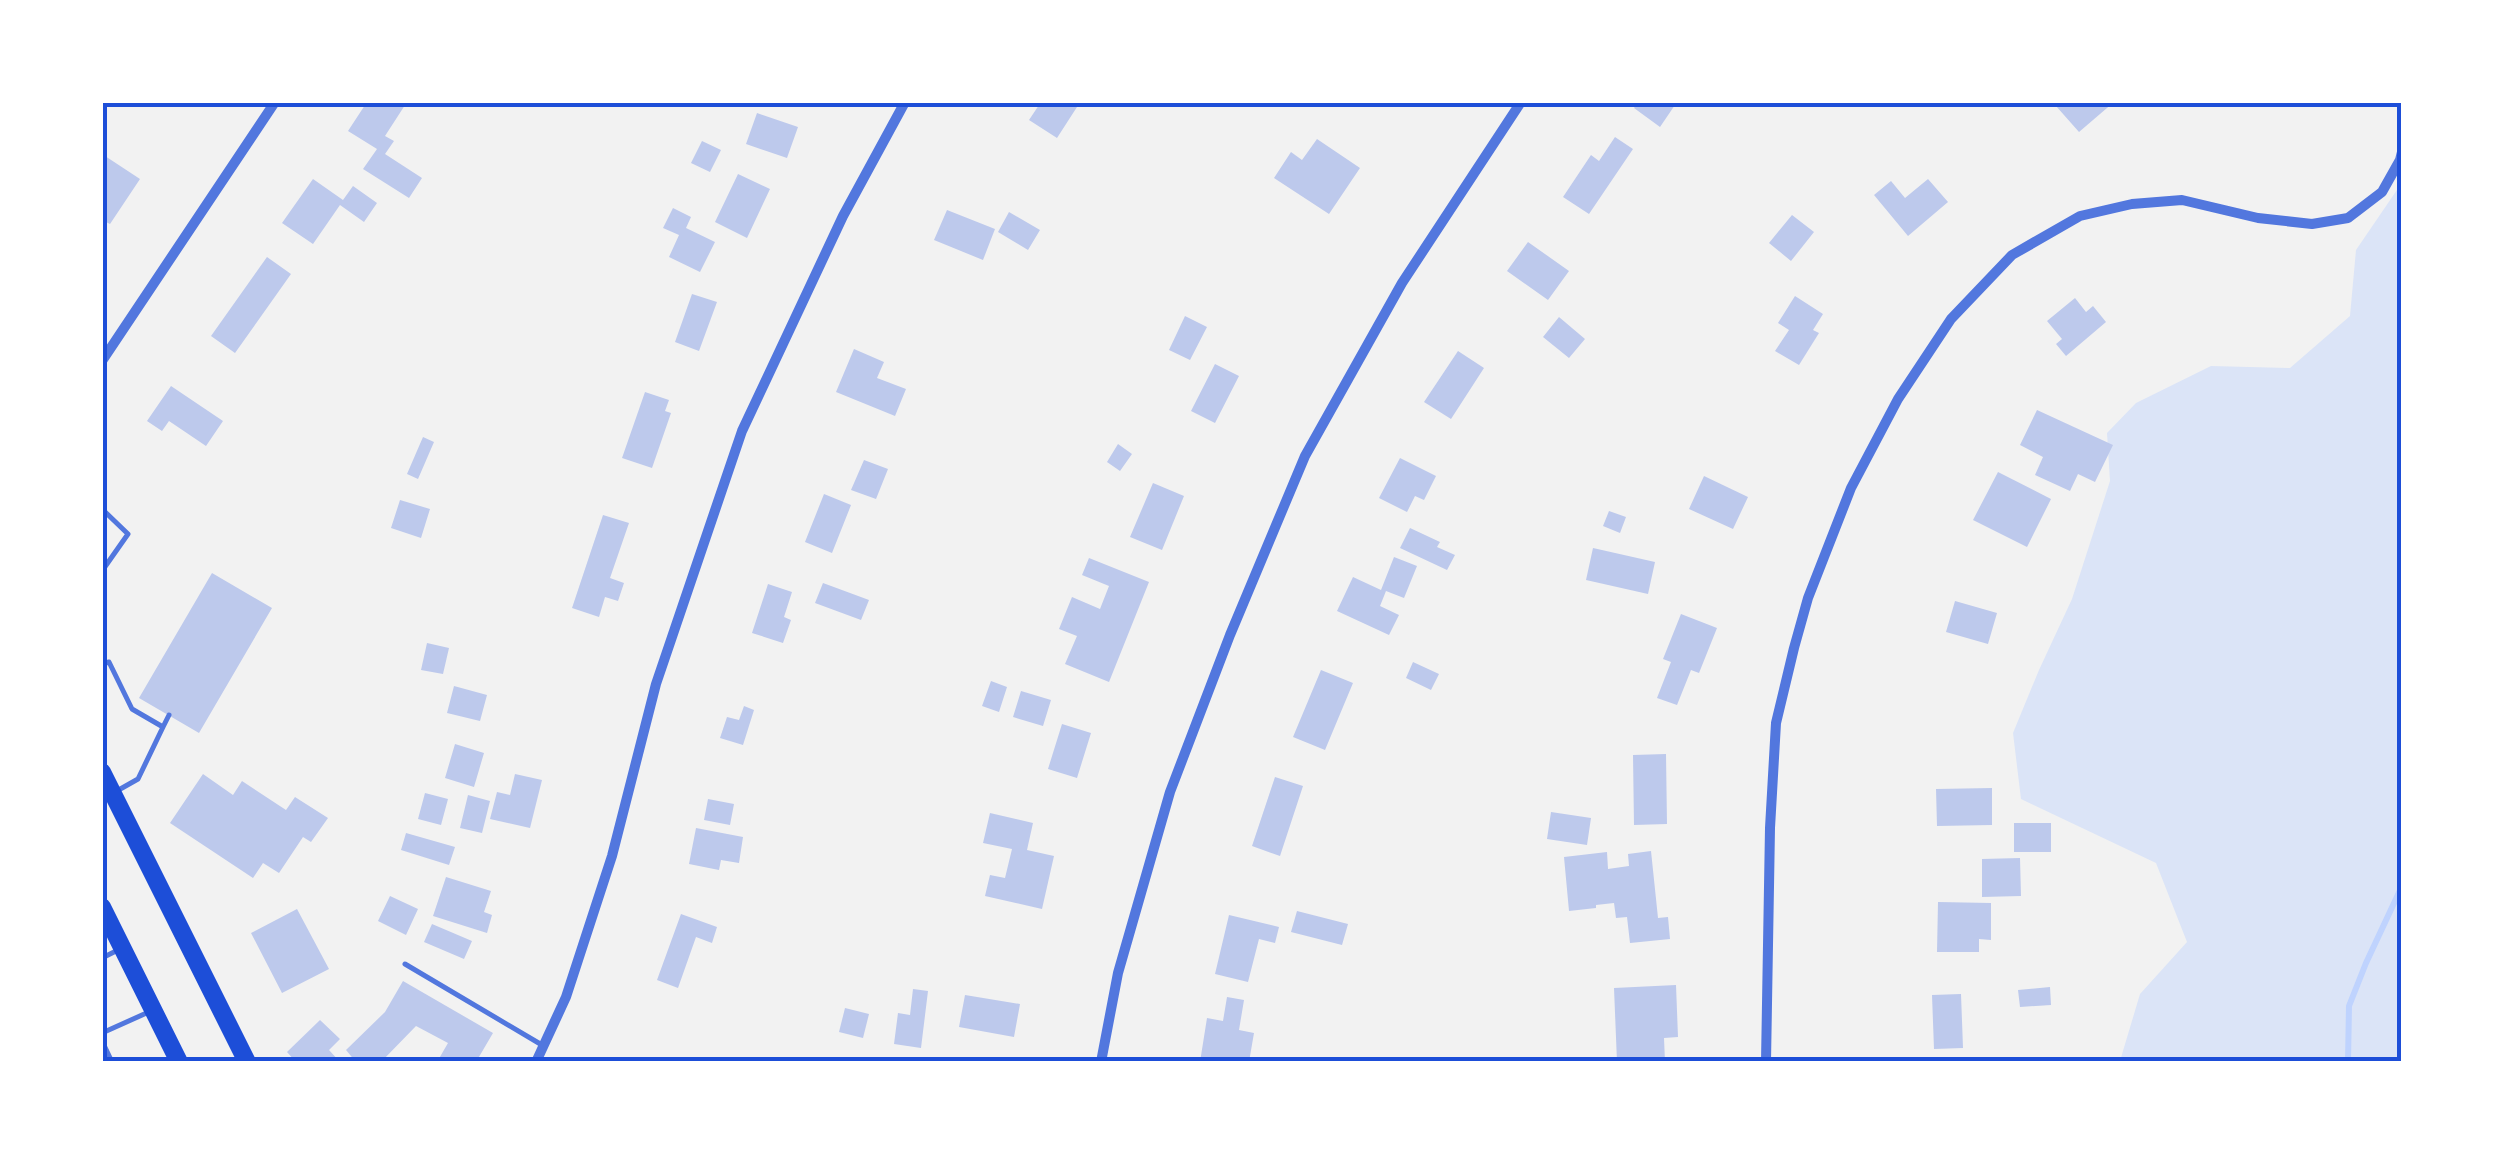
<svg xmlns="http://www.w3.org/2000/svg" width="2504" height="1164" font-family="Literata,serif">
  <rect width="100%" height="100%" fill="#f2f2f2"/>
  <path fill="#dbe4f7" d="M 2401,184 L 2401,1061 L 2120,1061 L 2140,994 L 2187,942 L 2156,863 L 2021,799 L 2013,733 L 2039,670 L 2072,599 L 2110,481 L 2107,433 L 2136,403 L 2211,366 L 2290,368 L 2350,316 L 2356,250 Z"/>
  <g fill="none" stroke-linecap="round" stroke-linejoin="round">
    <path stroke="#bfd3fe" stroke-width="6" d="M 2348,1062 L 2349,1006 L 2366,963 L 2402,886"/>
  </g>
  <path fill="#bdc9ec" d="M 367,102 L 407,102 L 385,136 L 394,141 L 385,154 L 422,178 L 409,198 L 363,169 L 377,149 L 348,131 Z
    M 1041,102 L 1071,102 L 1077,107 L 1057,138 L 1029,120 Z
    M 1638,102 L 1677,102 L 1660,127 L 1634,108 Z
    M 2060,102 L 2114,102 L 2079,132 L 2056,106 Z
    M 757,113 L 798,127 L 787,158 L 746,144 Z
    M 1615,137 L 1633,149 L 1589,214 L 1563,197 L 1591,155 L 1599,161 Z
    M 1317,139 L 1360,168 L 1329,214 L 1274,178 L 1291,152 L 1302,160 Z
    M 702,141 L 721,150 L 710,172 L 691,163 Z
    M 102,154 L 140,179 L 110,224 L 102,220 Z
    M 738,174 L 770,189 L 747,238 L 715,222 Z
    M 313,179 L 343,200 L 353,186 L 377,203 L 364,222 L 340,205 L 313,244 L 282,223 Z
    M 1928,179 L 1948,202 L 1908,236 L 1874,195 L 1891,181 L 1905,198 Z
    M 673,208 L 691,217 L 686,228 L 715,242 L 700,272 L 669,257 L 679,235 L 663,228 Z
    M 947,210 L 995,229 L 983,260 L 934,240 Z
    M 1009,212 L 1040,230 L 1028,250 L 998,232 Z
    M 1792,215 L 1814,232 L 1791,261 L 1769,243 Z
    M 1528,242 L 1569,271 L 1548,300 L 1507,271 Z
    M 267,257 L 291,274 L 235,353 L 211,336 Z
    M 692,294 L 717,302 L 699,351 L 675,342 Z
    M 1795,296 L 1823,314 L 1813,330 L 1819,333 L 1799,365 L 1775,351 L 1789,330 L 1778,323 Z
    M 2075,298 L 2086,312 L 2093,306 L 2106,322 L 2066,356 L 2056,344 L 2062,339 L 2047,321 Z
    M 1185,316 L 1207,327 L 1190,360 L 1169,350 Z
    M 1559,317 L 1585,339 L 1569,358 L 1543,337 Z
    M 854,349 L 884,362 L 877,378 L 906,389 L 895,416 L 836,392 Z
    M 1458,351 L 1484,368 L 1451,419 L 1424,402 Z
    M 1215,364 L 1239,376 L 1215,423 L 1191,411 Z
    M 171,386 L 223,421 L 206,446 L 169,421 L 162,431 L 147,421 Z
    M 645,392 L 669,400 L 665,411 L 671,413 L 652,468 L 622,458 Z
    M 2037,410 L 2113,445 L 2095,482 L 2078,474 L 2070,491 L 2035,475 L 2043,457 L 2020,445 Z
    M 423,437 L 434,442 L 418,479 L 407,474 Z
    M 1118,444 L 1132,454 L 1120,471 L 1107,462 Z
    M 1400,458 L 1436,476 L 1424,500 L 1415,496 L 1407,512 L 1379,498 Z
    M 864,460 L 888,469 L 876,499 L 851,490 Z
    M 1998,472 L 2051,499 L 2027,547 L 1973,520 Z
    M 1704,476 L 1748,497 L 1733,529 L 1689,509 Z
    M 1153,483 L 1184,496 L 1162,550 L 1130,537 Z
    M 824,494 L 851,505 L 832,553 L 805,542 Z
    M 400,500 L 430,509 L 421,538 L 391,528 Z
    M 1609,511 L 1626,517 L 1620,533 L 1603,526 Z
    M 603,515 L 629,523 L 610,578 L 624,583 L 618,601 L 605,597 L 599,617 L 572,608 Z
    M 1410,528 L 1440,542 L 1437,547 L 1455,555 L 1447,570 L 1400,548 Z
    M 1593,548 L 1655,562 L 1648,594 L 1586,580 Z
    M 1394,557 L 1417,566 L 1404,598 L 1386,591 L 1380,606 L 1399,615 L 1389,635 L 1337,611 L 1353,577 L 1381,590 Z
    M 1089,558 L 1149,582 L 1109,682 L 1065,664 L 1077,636 L 1059,629 L 1072,597 L 1100,609 L 1109,586 L 1082,575 Z
    M 212,573 L 272,608 L 199,733 L 139,698 Z
    M 823,583 L 869,600 L 861,620 L 815,603 Z
    M 768,584 L 792,592 L 784,617 L 791,620 L 783,643 L 752,633 Z
    M 1955,601 L 1997,613 L 1988,644 L 1946,632 Z
    M 1681,614 L 1717,628 L 1699,673 L 1691,670 L 1677,705 L 1657,698 L 1671,662 L 1663,659 Z
    M 427,643 L 449,648 L 443,674 L 421,670 Z
    M 1413,662 L 1439,674 L 1431,690 L 1406,678 Z
    M 1321,670 L 1353,683 L 1325,750 L 1293,737 Z
    M 991,681 L 1007,687 L 999,712 L 982,706 Z
    M 454,686 L 487,695 L 480,721 L 447,713 Z
    M 1021,691 L 1051,700 L 1043,726 L 1013,717 Z
    M 744,706 L 754,710 L 743,745 L 720,738 L 727,717 L 739,720 Z
    M 1062,724 L 1091,733 L 1077,778 L 1048,769 Z
    M 455,744 L 484,753 L 474,787 L 445,778 Z
    M 1666,754 L 1667,824 L 1634,825 L 1633,755 Z
    M 203,774 L 233,795 L 242,781 L 286,810 L 295,797 L 328,818 L 311,842 L 303,837 L 279,873 L 263,863 L 253,878 L 170,823 Z
    M 515,774 L 542,780 L 530,828 L 490,819 L 497,792 L 510,795 Z
    M 1275,777 L 1303,786 L 1280,856 L 1252,846 Z
    M 1992,788 L 1992,825 L 1937,826 L 1936,789 Z
    M 425,793 L 448,799 L 441,825 L 418,819 Z
    M 468,795 L 490,801 L 482,833 L 460,828 Z
    M 708,799 L 734,804 L 730,825 L 704,820 Z
    M 1551,812 L 1591,818 L 1587,845 L 1547,839 Z
    M 990,813 L 1033,823 L 1027,850 L 1054,856 L 1042,909 L 985,896 L 990,875 L 1005,878 L 1012,849 L 983,843 Z
    M 2014,823 L 2051,823 L 2051,852 L 2014,852 Z
    M 696,828 L 743,837 L 739,863 L 721,860 L 719,870 L 689,864 Z
    M 406,833 L 455,847 L 449,865 L 401,850 Z
    M 1651,851 L 1658,918 L 1668,917 L 1670,939 L 1630,943 L 1627,917 L 1616,918 L 1614,903 L 1596,905 L 1596,908 L 1569,911 L 1564,857 L 1607,852 L 1608,869 L 1629,866 L 1628,854 Z
    M 2020,858 L 2021,896 L 1982,897 L 1982,859 Z
    M 446,877 L 491,891 L 484,912 L 492,915 L 487,933 L 433,916 Z
    M 390,896 L 418,909 L 406,935 L 378,921 Z
    M 1938,902 L 1991,903 L 1991,940 L 1979,939 L 1979,952 L 1937,952 Z
    M 297,909 L 329,969 L 282,993 L 251,933 Z
    M 1297,911 L 1348,924 L 1342,945 L 1291,932 Z
    M 681,914 L 717,927 L 712,943 L 696,937 L 678,988 L 657,980 Z
    M 1229,915 L 1279,927 L 1275,943 L 1259,939 L 1248,982 L 1215,974 Z
    M 432,924 L 472,941 L 464,959 L 424,942 Z
    M 403,981 L 493,1033 L 476,1062 L 437,1062 L 448,1043 L 416,1026 L 381,1062 L 356,1062 L 346,1050 L 385,1012 Z
    M 1676,985 L 1678,1037 L 1664,1038 L 1665,1062 L 1617,1062 L 1614,988 Z
    M 2050,987 L 2051,1005 L 2020,1007 L 2018,990 Z
    M 913,989 L 928,991 L 921,1048 L 894,1044 L 898,1013 L 910,1015 Z
    M 1961,994 L 1963,1048 L 1934,1049 L 1932,995 Z
    M 965,995 L 1020,1004 L 1014,1037 L 959,1027 Z
    M 1227,997 L 1244,1000 L 1239,1030 L 1254,1033 L 1249,1062 L 1200,1062 L 1207,1018 L 1223,1021 Z
    M 845,1008 L 869,1014 L 863,1038 L 839,1032 Z
    M 320,1020 L 340,1039 L 329,1050 L 340,1062 L 296,1062 L 287,1052 Z"/>
  <g fill="none" stroke-linecap="round" stroke-linejoin="round">
    <path stroke="#5277de" stroke-width="5" d="M 102,509 L 128,534 L 102,571
      M 102,664 L 109,662 L 132,709 L 163,727 L 138,779 L 115,792
      M 163,727 L 169,715
      M 102,958 L 118,950
      M 405,964 L 542,1045
      M 102,1033 L 151,1011
      M 102,1041 L 112,1062"/>
    <path stroke="#5277de" stroke-width="10" d="M 102,361 L 275,102
      M 536,1062 L 566,997 L 612,856 L 656,684 L 742,431 L 843,216 L 905,102
      M 1101,1062 L 1118,973 L 1170,792 L 1230,635 L 1305,456 L 1402,283 L 1521,102
      M 1766,1062 L 1770,828 L 1776,723 L 1794,648 L 1808,598 L 1851,488 L 1898,399 L 1951,319 L 2012,255 L 2080,216 L 2132,204 L 2182,200 L 2258,218 L 2312,224 L 2348,218 L 2382,192 L 2400,160 L 2402,152"/>
    <path stroke="#1d4ed8" stroke-width="18" d="M 102,772 L 247,1062
      M 102,907 L 179,1062"/>
  </g>
  <rect width="2504" height="1164" fill="none" stroke="#ffffff" stroke-width="210"/>
  <rect x="105" y="105" width="2294" height="954" fill="none" stroke="#1d4ed8" stroke-width="4"/>
</svg>
